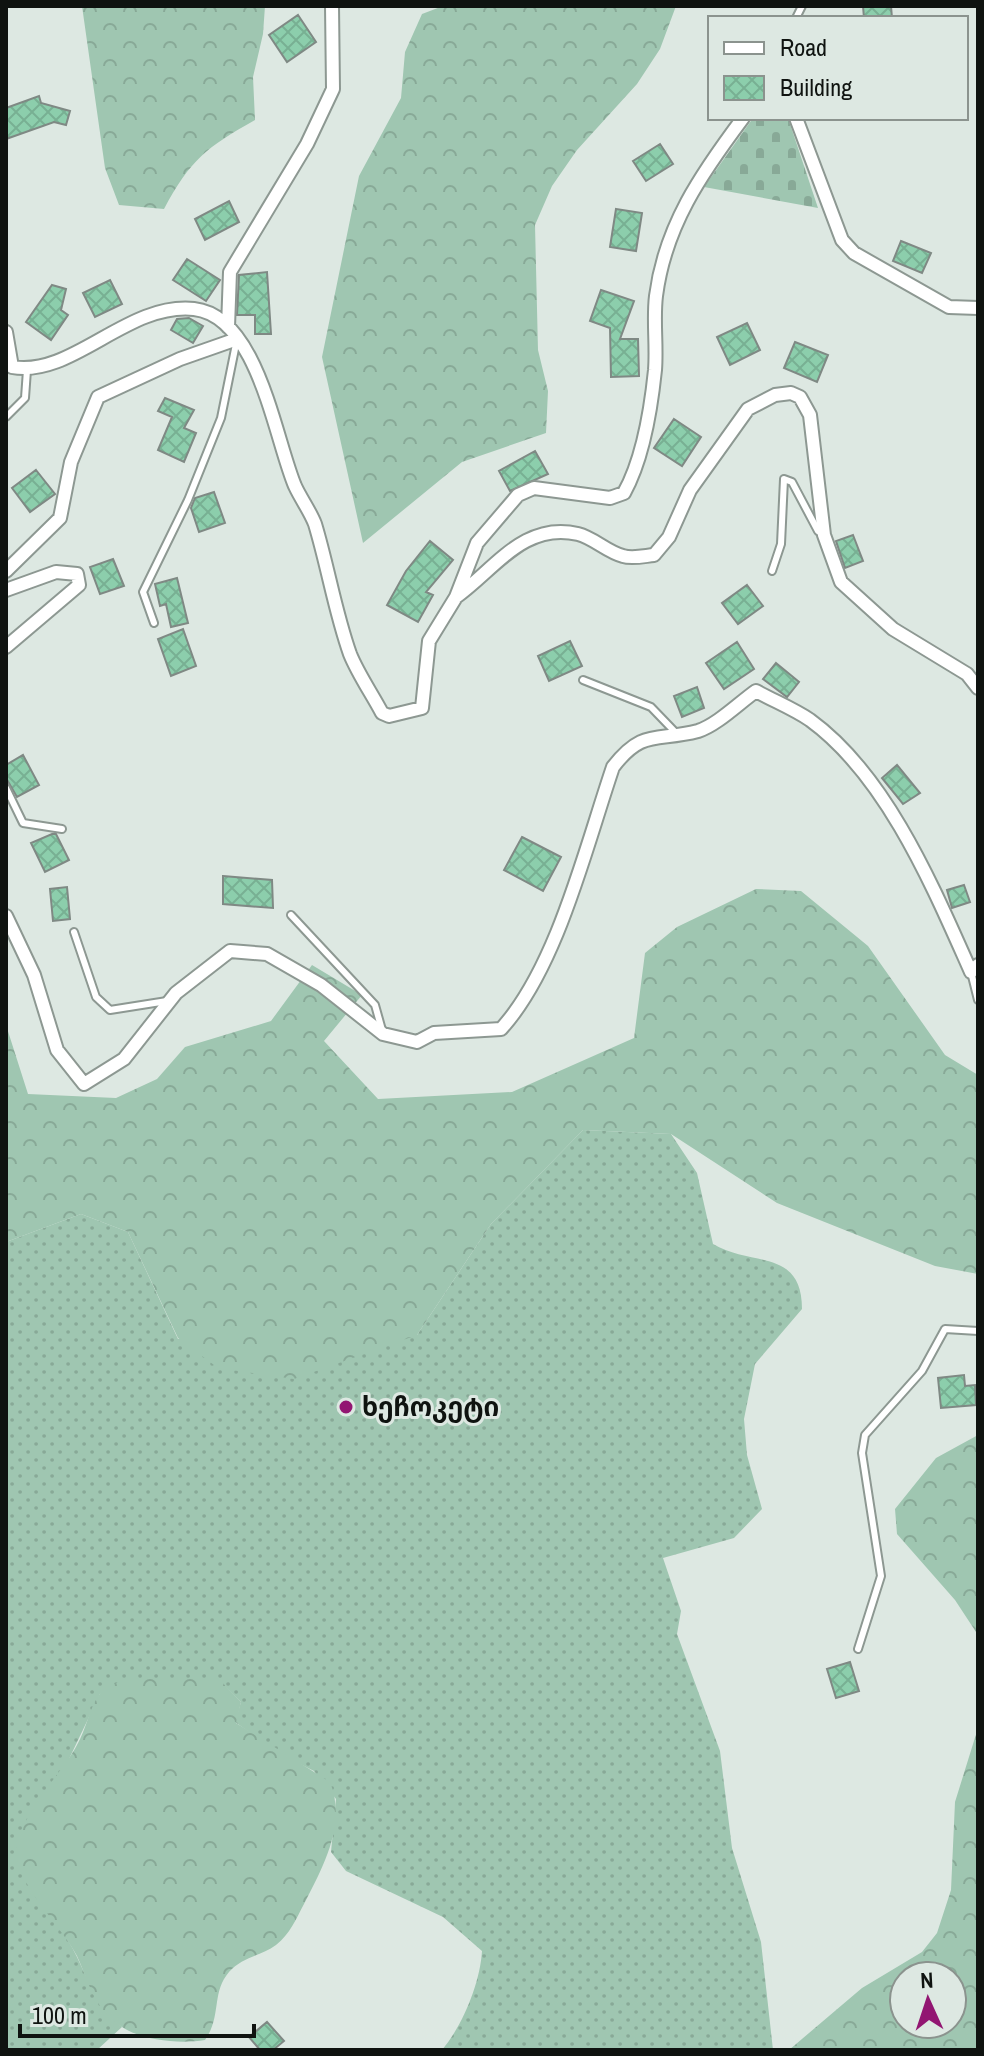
<svg xmlns="http://www.w3.org/2000/svg" width="984" height="2056" font-family="'Archivo Narrow','Noto Sans Georgian',sans-serif">
  <defs>
    <pattern id="grass-dots" width="8" height="8" patternUnits="userSpaceOnUse" patternTransform="scale(2)"><rect width="8" height="8" fill="#9fc6b1"/><path d="M2 2h.1M6 6h.1" fill="none" stroke="#88a997" stroke-width="1.8" stroke-linecap="round"/></pattern>
    <pattern id="forest-crowns" width="20" height="18" patternUnits="userSpaceOnUse" patternTransform="scale(2)"><rect width="20" height="18" fill="#9fc6b1"/><path d="M2 6a3 3 0 1 1 6 0M12 15a3 3 0 1 1 6 0" fill="none" stroke="#88a997"/></pattern>
    <pattern id="cemetery-stones" width="16" height="16" patternUnits="userSpaceOnUse" patternTransform="scale(2)"><rect width="16" height="16" fill="#9fc6b1"/><path d="M2 7V4a2 2 0 0 1 4 0v3zM10 15v-3a2 2 0 0 1 4 0v3z" fill="#88a997"/></pattern>
    <pattern id="building-cross-hatch" width="8" height="8" patternUnits="userSpaceOnUse" patternTransform="scale(2)"><rect width="8" height="8" fill="#8cceac"/><path d="M0 0l8 8M0 8l8-8" fill="none" stroke="#78b093"/></pattern>
  </defs>
  <rect width="100%" height="100%" fill="#dde8e2"/>
  <path fill="url(#grass-dots)" d="M 583,1130 L 671,1134 L 697,1173 L 713,1244 C 751,1267 802,1248 802,1309 L 755,1364 L 744,1419 L 747,1455 L 762,1509 L 734,1538 L 663,1558 L 681,1611 L 677,1634 L 720,1751 L 732,1848 L 761,1942 L 773,2050 L 442,2050 C 463,2025 480,1983 482,1951 L 443,1917 L 346,1871 L 331,1852 L 336,1799 L 314,1771 L 280,1754 L 235,1722 L 241,1702 L 218,1679 L 100,1694 L 69,1759 L 34,1893 C 48,1913 67,1935 77,1957 C 89,1983 100,2008 122,2027 L 97,2050 L 6,2050 L 6,1242 L 81,1214 L 128,1232 L 178,1339 L 417,1335 L 491,1224 Z"/>
  <path fill="url(#forest-crowns)" fill-rule="evenodd" d="M 82,6 L 265,6 L 263,34 L 253,77 L 255,120 C 207,147 190,160 164,209 L 119,205 L 105,168 Z
    M 443,6 L 676,6 L 660,49 L 637,84 L 577,150 L 552,186 L 535,225 L 538,350 L 548,391 L 546,433 L 462,462 L 363,543 L 322,357 L 359,176 L 401,98 L 405,52 L 422,14 Z
    M 756,889 L 801,891 L 868,946 L 945,1055 L 978,1075 L 978,1274 L 935,1266 L 777,1203 L 671,1134 L 583,1130 L 491,1224 L 417,1335 L 294,1379 L 218,1368 L 178,1338 L 128,1232 L 81,1214 L 6,1242 L 6,1025 L 28,1094 L 116,1098 L 157,1079 L 185,1047 L 271,1021 L 312,965 L 362,995 L 324,1041 L 378,1099 L 512,1092 L 634,1038 L 645,953 L 677,927 Z
    M 978,1435 L 978,1635 L 955,1600 L 897,1534 L 895,1509 L 936,1458 Z
    M 131,1679 L 219,1679 L 241,1702 L 236,1723 L 330,1782 C 347,1824 323,1867 304,1904 C 296,1919 290,1934 276,1945 C 261,1956 242,1957 229,1972 C 211,1993 222,2016 205,2040 C 181,2044 143,2041 122,2027 C 112,2021 102,2010 97,2001 C 88,1986 84,1971 77,1956 C 62,1927 21,1889 17,1857 C 13,1821 61,1775 77,1745 C 86,1730 89,1709 99,1695 C 107,1685 120,1681 131,1679 Z
    M 978,1728 L 978,2050 L 789,2050 L 862,1988 L 922,1952 L 937,1933 L 951,1890 L 955,1802 ZM 952,1976 L 952,2024 L 904,2024 L 904,1976 Z"/>
  <path fill="url(#cemetery-stones)" d="M 753,118 L 788,118 L 818,208 L 704,187 Z"/>
  <path fill="url(#building-cross-hatch)" stroke="#7f8984" stroke-width="2" d="M 863,6 L 891,6 L 892,18 L 864,18 Z
    M 298,15 L 316,42 L 287,62 L 269,35 Z
    M 39,96 L 41,103 L 70,111 L 66,125 L 54,122 L 6,139 L 6,108 Z
    M 660,144 L 673,164 L 646,181 L 633,161 Z
    M 229,201 L 239,222 L 205,240 L 195,219 Z
    M 616,209 L 642,213 L 636,251 L 610,247 Z
    M 901,241 L 931,253 L 922,273 L 893,261 Z
    M 187,259 L 220,280 L 206,301 L 173,280 Z
    M 267,272 L 271,334 L 255,334 L 255,315 L 237,315 L 239,275 Z
    M 110,280 L 122,304 L 95,317 L 83,293 Z
    M 52,285 L 66,289 L 61,310 L 68,315 L 51,340 L 26,322 Z
    M 601,290 L 634,301 L 620,339 L 638,339 L 639,376 L 611,377 L 610,328 L 590,321 Z
    M 189,318 L 203,326 L 193,343 L 171,330 L 177,319 Z
    M 747,323 L 760,350 L 730,365 L 717,337 Z
    M 795,342 L 828,355 L 817,382 L 784,368 Z
    M 165,398 L 194,410 L 184,428 L 196,433 L 184,462 L 158,450 L 172,417 L 158,411 Z
    M 674,419 L 701,437 L 682,466 L 654,448 Z
    M 535,451 L 548,474 L 510,491 L 499,471 Z
    M 36,470 L 55,494 L 30,512 L 12,488 Z
    M 214,492 L 225,523 L 199,532 L 191,508 L 195,498 Z
    M 853,535 L 863,561 L 845,568 L 836,541 Z
    M 430,541 L 453,560 L 426,592 L 433,595 L 418,622 L 387,605 L 406,571 Z
    M 113,559 L 124,586 L 100,594 L 90,567 Z
    M 177,578 L 188,623 L 171,627 L 166,604 L 160,606 L 155,584 Z
    M 747,585 L 763,606 L 738,624 L 722,603 Z
    M 183,629 L 196,666 L 171,676 L 158,639 Z
    M 570,641 L 582,666 L 549,681 L 538,656 Z
    M 737,642 L 754,669 L 724,689 L 706,663 Z
    M 776,663 L 799,682 L 787,697 L 763,679 Z
    M 697,687 L 704,708 L 682,717 L 674,696 Z
    M 23,755 L 39,785 L 17,797 L 6,778 L 6,765 Z
    M 897,765 L 920,793 L 903,804 L 882,778 Z
    M 52,834 L 56,834 L 69,860 L 45,872 L 31,843 Z
    M 522,837 L 561,857 L 543,891 L 504,870 Z
    M 223,876 L 272,880 L 273,908 L 223,904 Z
    M 964,885 L 970,902 L 952,908 L 947,890 Z
    M 67,887 L 70,919 L 53,921 L 50,889 Z
    M 964,1375 L 965,1386 L 975,1385 L 976,1405 L 941,1408 L 938,1378 Z
    M 850,1662 L 859,1691 L 836,1698 L 827,1669 Z
    M 267,2022 L 284,2041 L 273,2050 L 260,2050 L 249,2037 Z"/>
  <g fill="none" stroke-linecap="round" stroke-linejoin="round">
    <defs>
      <path id="lane" d="M 796,18 L 802,6
        M 6,417 L 25,398 L 27,370
        M 772,571 L 781,544 L 784,479 L 792,482 L 818,531 L 824,535
        M 154,623 L 143,592 L 188,500 L 221,418 L 237,339
        M 583,680 L 651,707 L 677,734
        M 6,788 L 23,823 L 62,829
        M 291,915 L 375,1005 L 382,1030
        M 74,932 L 96,997 L 110,1010 L 167,1001
        M 971,972 L 978,1000
        M 858,1649 L 881,1576 L 862,1453 L 865,1435 L 922,1371 L 945,1329 L 978,1331"/>
      <path id="street" d="M 796,118 L 842,240 L 854,253 L 949,307 L 978,308
        M 228,327 L 230,272 L 307,144 L 333,89 L 332,6
        M 6,332 L 12,367 C 72,378 127,302 194,309 C 258,316 275,439 295,486 C 301,499 310,511 315,524 C 328,567 335,612 350,654 C 358,674 372,694 382,713 L 389,716 L 422,708 L 429,641 L 456,597 L 477,543 L 518,495 L 534,488 L 610,498 L 624,493 C 643,459 651,409 655,370 C 657,345 653,320 656,296 C 665,226 701,174 743,118
        M 6,571 L 60,518 L 71,462 L 98,397 L 180,359 L 237,339
        M 6,590 L 56,572 L 77,574 L 79,585 L 6,647
        M 456,597 C 494,570 524,521 578,534 C 594,538 607,552 623,556 C 632,559 644,556 654,555 L 669,537 L 690,490 L 748,409 L 775,395 L 791,393 L 800,397 L 810,415 L 824,535 L 841,582 L 893,629 L 967,674 L 978,688
        M 6,916 L 34,975 L 57,1050 L 84,1084 L 124,1059 L 176,993 L 230,951 L 267,954 L 321,985 L 383,1034 L 417,1042 L 434,1033 L 501,1029 C 557,968 586,846 613,767 C 643,728 657,742 698,731 C 717,725 739,703 756,691 C 774,701 794,709 810,720 C 887,776 933,887 971,972 L 978,965"/>
    </defs>
    <use href="#lane" stroke="#8d9892" stroke-width="10"/>
    <use href="#street" stroke="#8d9892" stroke-width="16"/>
    <use href="#lane" stroke="#fff" stroke-width="6"/>
    <use href="#street" stroke="#fff" stroke-width="12"/>
  </g>
  <circle fill="#921672" stroke="#dde8e2" stroke-width="3" cx="346" cy="1407" r="8"/>
  <g text-anchor="middle" stroke-width="6" stroke-linejoin="round" paint-order="stroke">
    <g font-size="26" font-weight="bold" fill="#0f1310" stroke="#dde8e2" text-anchor="start">
      <text x="362" y="1416">ხეჩოკეტი</text>
    </g>
  </g>
  <rect width="984" height="2056" fill="none" stroke="#0f1310" stroke-width="16"/>
  <rect x="708" y="16" width="260" height="104" fill="#dde8e2" stroke="#8b938e" stroke-width="2"/>
  <rect x="724" y="42" width="40" height="12" fill="#ffffff" stroke="#8b938e" stroke-width="2"/>
  <text x="780" y="56" font-size="24" fill="#0f1310">Road</text>
  <rect x="724" y="76" width="40" height="24" fill="url(#building-cross-hatch)" stroke="#8b938e" stroke-width="2"/>
  <text x="780" y="96" font-size="24" fill="#0f1310">Building</text>
  <g transform="translate(928 2000) rotate(357)"><circle r="38" fill="#dde8e2" stroke="#8b938e" stroke-width="2"/>
  <path d="M0-6L14 30L0 20L-14 30Z" fill="#921672"/>
  <text y="-12" font-size="22" font-weight="bold" text-anchor="middle" fill="#0f1310">N</text>
  </g>
  <path d="M20 2024v12h234v-12" fill="none" stroke="#0f1310" stroke-width="4"/>
  <text x="32" y="2024" font-size="24" fill="#0f1310" stroke="#dde8e2" stroke-width="6" paint-order="stroke">100 m</text>
</svg>
